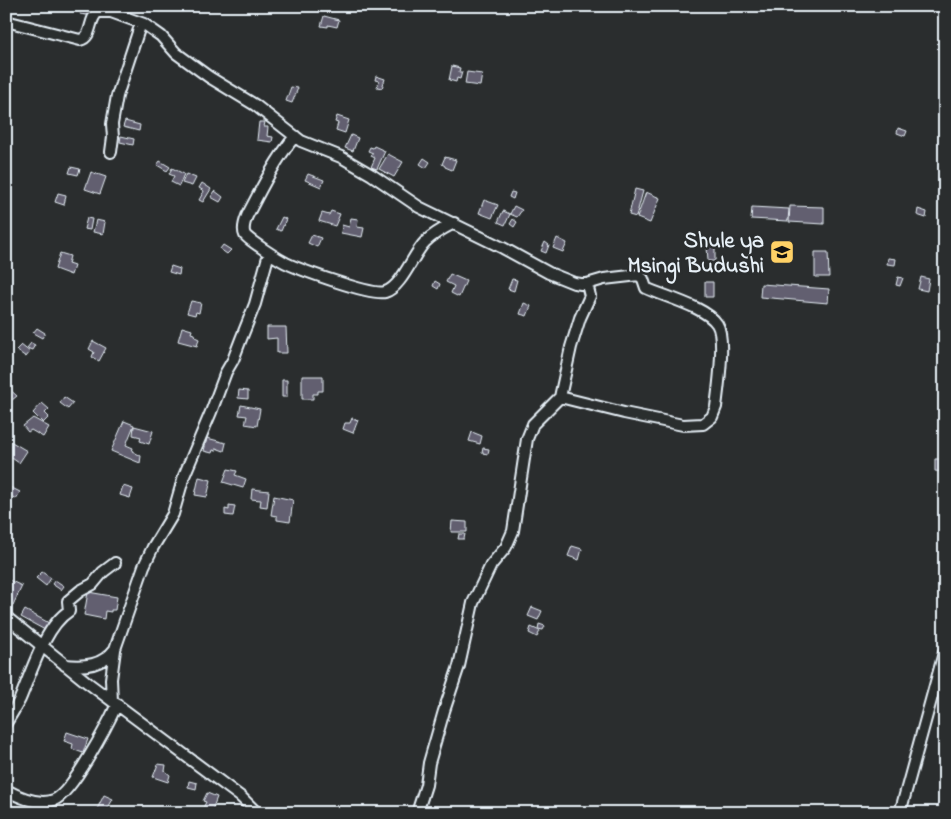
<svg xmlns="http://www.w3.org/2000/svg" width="951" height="819" font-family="'Indie Flower',sans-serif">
  <rect width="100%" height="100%" fill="#2a2d2e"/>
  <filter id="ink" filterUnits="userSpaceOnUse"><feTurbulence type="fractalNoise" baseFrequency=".02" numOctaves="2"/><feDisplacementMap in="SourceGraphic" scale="10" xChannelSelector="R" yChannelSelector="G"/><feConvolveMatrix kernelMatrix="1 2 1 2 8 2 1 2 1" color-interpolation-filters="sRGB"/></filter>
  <g filter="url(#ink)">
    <path fill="#625e6f" stroke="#e8f1f8" d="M 82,6 L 88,6 L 87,15 L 80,14 Z
      M 324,16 L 339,20 L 337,27 L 328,25 L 328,27 L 321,26 Z
      M 452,66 L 460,68 L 459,72 L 462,72 L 460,79 L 457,78 L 456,82 L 449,80 Z
      M 467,72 L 482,74 L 480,86 L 465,84 Z
      M 376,76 L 385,79 L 382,88 L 377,87 L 379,81 L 375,80 Z
      M 291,87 L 298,88 L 292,103 L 286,101 Z
      M 337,116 L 349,120 L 345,133 L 336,130 L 338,123 L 335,122 Z
      M 125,121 L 140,125 L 139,131 L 123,127 Z
      M 259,122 L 265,122 L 264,127 L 268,127 L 267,136 L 273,137 L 272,142 L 257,140 Z
      M 898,128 L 907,131 L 905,136 L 897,133 Z
      M 351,135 L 358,138 L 353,151 L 345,148 Z
      M 121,136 L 134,139 L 133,145 L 120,142 Z
      M 374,146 L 385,151 L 377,169 L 371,167 L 375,158 L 371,156 L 373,153 L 368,151 L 370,147 L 373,148 Z
      M 388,154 L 403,162 L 394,177 L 379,169 Z
      M 445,157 L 456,160 L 452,170 L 445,167 L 445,166 L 442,164 Z
      M 424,158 L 430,162 L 426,168 L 420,164 Z
      M 160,161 L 170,167 L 167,171 L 157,165 Z
      M 71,167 L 80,169 L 78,175 L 69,173 Z
      M 172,168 L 184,174 L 179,186 L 171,182 L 174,176 L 169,174 Z
      M 91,172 L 106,177 L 100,194 L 85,189 Z
      M 186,174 L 196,178 L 192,186 L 182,183 Z
      M 308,174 L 324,180 L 321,187 L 305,180 Z
      M 202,183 L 211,189 L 203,202 L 199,200 L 204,191 L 199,188 Z
      M 635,189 L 643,191 L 636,217 L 629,215 Z
      M 215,191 L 223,197 L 220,202 L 211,197 Z
      M 511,192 L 515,193 L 513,199 L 509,197 Z
      M 646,192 L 660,198 L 650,223 L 637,218 Z
      M 58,193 L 66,195 L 64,205 L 55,202 Z
      M 484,200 L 498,205 L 492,218 L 479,213 Z
      M 514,206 L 522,210 L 517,217 L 510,214 Z
      M 790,206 L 824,207 L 824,224 L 789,222 Z
      M 752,207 L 789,209 L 788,221 L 751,219 Z
      M 918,209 L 927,212 L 926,218 L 917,215 Z
      M 331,211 L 340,214 L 335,226 L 319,221 L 322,213 L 329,215 Z
      M 503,211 L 510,214 L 505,225 L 498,222 Z
      M 282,217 L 286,219 L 281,231 L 276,229 Z
      M 87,218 L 92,219 L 90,230 L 84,229 Z
      M 351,218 L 358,219 L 357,227 L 364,228 L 362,237 L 341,233 L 342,225 L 349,227 Z
      M 513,219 L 517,222 L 514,227 L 510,224 Z
      M 96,220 L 105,222 L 103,234 L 93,232 Z
      M 312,235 L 321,238 L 317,247 L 308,243 Z
      M 557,238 L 567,243 L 563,252 L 553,248 Z
      M 545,242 L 549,245 L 546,253 L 541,251 Z
      M 223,245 L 231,250 L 227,254 L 220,249 Z
      M 715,245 L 715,261 L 708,261 L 707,246 Z
      M 815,252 L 828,252 L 829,277 L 815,277 Z
      M 60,253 L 70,256 L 68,264 L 74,266 L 71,275 L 55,269 Z
      M 888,258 L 896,259 L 895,265 L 887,264 Z
      M 6,263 L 9,263 L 8,273 L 6,273 Z
      M 171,266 L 180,269 L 179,275 L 169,272 Z
      M 450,274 L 466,281 L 459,297 L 451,293 L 454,286 L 446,282 Z
      M 898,277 L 903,278 L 900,286 L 896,285 Z
      M 921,277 L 929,279 L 927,291 L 918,289 Z
      M 512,279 L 517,280 L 514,291 L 508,289 Z
      M 435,281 L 440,284 L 438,289 L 433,286 Z
      M 705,282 L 713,282 L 713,297 L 705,297 Z
      M 761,284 L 829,289 L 828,303 L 760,297 Z
      M 191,301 L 201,303 L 199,313 L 196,312 L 195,315 L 187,313 Z
      M 524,303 L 531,306 L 527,316 L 520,314 Z
      M 182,327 L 192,330 L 191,333 L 194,334 L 195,337 L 199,339 L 197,346 L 178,341 Z
      M 267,327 L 286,327 L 287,353 L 277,353 L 277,338 L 267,339 Z
      M 37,328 L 45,333 L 42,338 L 33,333 Z
      M 93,341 L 106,348 L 99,361 L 92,357 L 94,352 L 89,349 Z
      M 31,343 L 35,345 L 32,350 L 27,348 Z
      M 21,345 L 30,352 L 26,357 L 16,350 Z
      M 302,376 L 323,376 L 323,391 L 318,391 L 318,394 L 313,394 L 313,399 L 302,399 Z
      M 282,380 L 287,380 L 287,397 L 282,397 Z
      M 7,387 L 17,396 L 12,400 L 6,395 Z
      M 239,390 L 248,391 L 248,399 L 238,398 Z
      M 64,397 L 73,403 L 68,409 L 60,403 Z
      M 42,403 L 49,409 L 45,413 L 49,417 L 43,423 L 33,413 Z
      M 241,405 L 260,409 L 257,426 L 245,424 L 247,416 L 239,415 Z
      M 33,418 L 49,427 L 43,437 L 31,430 L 28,432 L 23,426 Z
      M 352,418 L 358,420 L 353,433 L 343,429 L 345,423 L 350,423 Z
      M 124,421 L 134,425 L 126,445 L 133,448 L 132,451 L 141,456 L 140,463 L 111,451 Z
      M 134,426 L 153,431 L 149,444 L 140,441 L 141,437 L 133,435 Z
      M 472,432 L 482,436 L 480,444 L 469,441 Z
      M 207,438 L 226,443 L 224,451 L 216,448 L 216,451 L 213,450 L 212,453 L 204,451 Z
      M 10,441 L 27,451 L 19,463 L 6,454 L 6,447 Z
      M 483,448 L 489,449 L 488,454 L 482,453 Z
      M 935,459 L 945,459 L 945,472 L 935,471 Z
      M 228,469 L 237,471 L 235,475 L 246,479 L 243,488 L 223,482 Z
      M 199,477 L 211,480 L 207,497 L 195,495 Z
      M 8,486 L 20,492 L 16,499 L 6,493 Z
      M 123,486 L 133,489 L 130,498 L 120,495 Z
      M 252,489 L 269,491 L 267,507 L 260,506 L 261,500 L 251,499 Z
      M 274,496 L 293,500 L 290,522 L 277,520 L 277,516 L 271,515 Z
      M 229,505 L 235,506 L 233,516 L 225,515 L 225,509 L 229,510 Z
      M 452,521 L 467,522 L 467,532 L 451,532 Z
      M 459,534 L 465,534 L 464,539 L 458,539 Z
      M 572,546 L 582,549 L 579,560 L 568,556 Z
      M 42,572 L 51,578 L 46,586 L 36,578 Z
      M 9,580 L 22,586 L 13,605 L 6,602 L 6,587 Z
      M 55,580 L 64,586 L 61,590 L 52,584 Z
      M 88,592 L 117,597 L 115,610 L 111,610 L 111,612 L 105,611 L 104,619 L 84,615 Z
      M 532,607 L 542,611 L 538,620 L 528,616 Z
      M 25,610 L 49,623 L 45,630 L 21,617 Z
      M 539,624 L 545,626 L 543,630 L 538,629 Z
      M 531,627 L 540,631 L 537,637 L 529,633 Z
      M 67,732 L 88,739 L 83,753 L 72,749 L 73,744 L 64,741 Z
      M 158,764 L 166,765 L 165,771 L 170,775 L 168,782 L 153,777 Z
      M 189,781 L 197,783 L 196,789 L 188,787 Z
      M 207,793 L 217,797 L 211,813 L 202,810 L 206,802 L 203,801 Z
      M 104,795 L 113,799 L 105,813 L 95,813 Z"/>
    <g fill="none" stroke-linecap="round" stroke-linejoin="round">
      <defs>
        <path id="street" d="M 6,21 L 80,40 C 93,37 88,19 98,12 L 111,12 L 144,24 L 161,36 L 176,53 L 209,77 L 255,105 L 301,141 L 341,157 L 372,175 L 419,207 L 503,248 L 549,273 L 574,283 L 581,284 L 587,284 L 604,279 L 639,275 L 643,279 L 646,288 C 665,297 706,307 717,324 C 726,338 718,390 716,407 L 712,417 L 703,424 L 683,425 L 624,413 L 560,397
          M 295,136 C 275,161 262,187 247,216 C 245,221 242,229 245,235 C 250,241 278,259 286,263 C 301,270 372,296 385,292 C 402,287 413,254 425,242 C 433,234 444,228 454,223
          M 111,152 L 113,137 L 112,124 L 117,96 L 141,23
          M 6,617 L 88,683 L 241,797 L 257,813
          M 65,665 C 85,667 102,666 115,649 L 144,566 L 153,547 L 173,514 L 184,476 L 211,412 L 226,372 L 233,360 L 241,339 L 255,304 L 269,253
          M 112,701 L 111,679 L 115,650
          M 6,723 C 11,715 16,707 20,699 C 31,673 45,626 69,611 L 68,601 L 80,591 L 93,584 L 103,572 L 115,563
          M 6,790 C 19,797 39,806 54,800 C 72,793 108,724 117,704
          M 417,813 L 426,785 L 429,763 L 444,711 L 459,666 L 473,603 L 491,565 L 506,547 L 513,531 L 527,439 L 533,424 L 560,397 L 571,347 L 580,318 L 590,296 L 587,284
          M 900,813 L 945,649"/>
      </defs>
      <use href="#street" stroke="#e8f1f8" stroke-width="14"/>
      <use href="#street" stroke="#2a2d2e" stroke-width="10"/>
    </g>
  </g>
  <defs>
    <symbol id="school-square" viewBox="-11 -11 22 22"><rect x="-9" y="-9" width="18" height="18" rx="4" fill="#ffd166" stroke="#2a2d2e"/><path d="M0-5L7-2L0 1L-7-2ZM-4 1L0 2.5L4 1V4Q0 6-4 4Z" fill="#111"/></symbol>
  </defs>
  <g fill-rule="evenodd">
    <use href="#school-square" x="768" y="238" width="28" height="28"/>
  </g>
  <g text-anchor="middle" stroke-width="5" stroke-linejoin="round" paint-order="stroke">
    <g font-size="22" font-weight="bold" fill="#e8f1f8" stroke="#2a2d2e" text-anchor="end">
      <text x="764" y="247">Shule ya<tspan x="764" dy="25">Msingi Budushi</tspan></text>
    </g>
  </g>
  <rect width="951" height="819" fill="none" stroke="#2a2d2e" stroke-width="25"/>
  <rect x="12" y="12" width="926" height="794" fill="none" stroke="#e8f1f8" stroke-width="2" filter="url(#ink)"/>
</svg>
